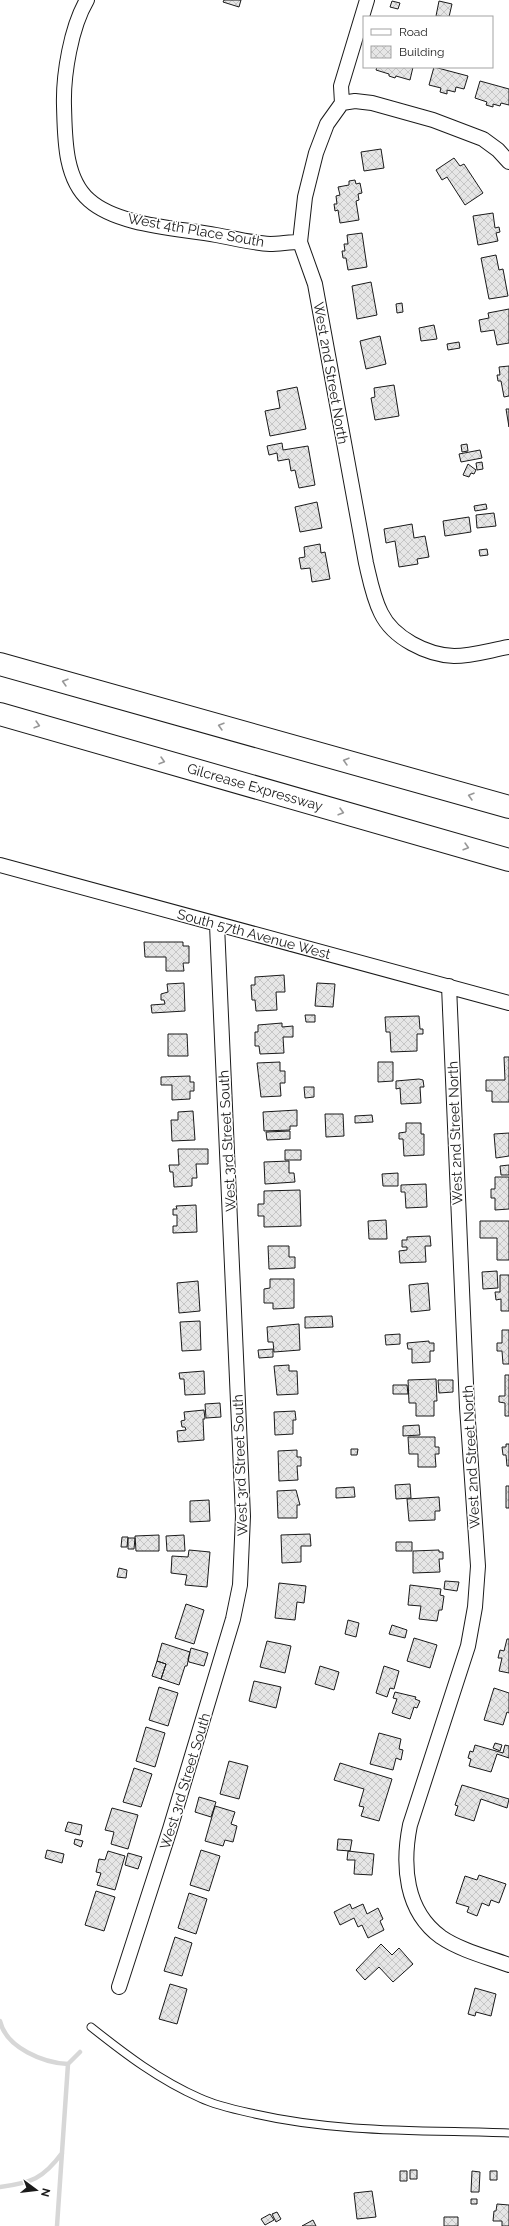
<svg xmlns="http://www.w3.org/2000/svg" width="509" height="2226" font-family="Raleway,sans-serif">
  <defs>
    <pattern id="building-cross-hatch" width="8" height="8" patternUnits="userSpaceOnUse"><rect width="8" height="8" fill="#e6e6e6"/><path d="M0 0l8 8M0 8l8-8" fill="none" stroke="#c5c5c5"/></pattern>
  </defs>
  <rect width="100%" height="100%" fill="#fff"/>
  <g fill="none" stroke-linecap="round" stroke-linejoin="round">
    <path stroke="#d7d7d7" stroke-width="4.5" d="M 0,2021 C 6,2048 44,2063 68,2064 L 80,2052
      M 0,2187 C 31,2183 43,2179 62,2153
      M 57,2226 L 68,2064"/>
  </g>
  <path fill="url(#building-cross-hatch)" stroke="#1a1a1a" d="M 224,0 L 241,0 L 239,7 L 223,2 Z
    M 392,1 L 400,3 L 398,9 L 390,7 Z
    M 439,1 L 452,4 L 449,17 L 436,16 Z
    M 377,67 L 413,67 L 410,80 L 396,76 L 395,78 L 389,76 L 389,74 L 376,70 Z
    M 434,67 L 468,76 L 464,89 L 456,87 L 455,92 L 447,90 L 447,94 L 440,92 L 441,88 L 429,85 Z
    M 480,81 L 509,89 L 509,105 L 501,103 L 500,106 L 493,104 L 493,107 L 486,105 L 487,102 L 475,98 Z
    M 381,149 L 384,168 L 364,171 L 361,152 Z
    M 454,158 L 460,166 L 464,164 L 483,193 L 465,205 L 447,177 L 442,180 L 436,170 Z
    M 355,180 L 356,184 L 360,183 L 362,193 L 358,194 L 359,200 L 356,201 L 359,220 L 340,223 L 338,210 L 335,211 L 334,204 L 337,204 L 336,196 L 340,195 L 338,187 L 349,185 L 349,181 Z
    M 493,213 L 495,228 L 499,227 L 500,232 L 496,233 L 498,241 L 478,245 L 473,216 Z
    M 362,233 L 367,267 L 348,270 L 346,258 L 343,258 L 342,251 L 345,251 L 344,244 L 348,244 L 347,235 Z
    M 496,255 L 499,270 L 503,269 L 508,296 L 489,299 L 481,258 Z
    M 371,282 L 377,315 L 357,319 L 352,286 Z
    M 402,303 L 403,312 L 397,313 L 396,304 Z
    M 509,309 L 509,343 L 497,345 L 494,330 L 481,332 L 479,320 L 489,318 L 488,313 Z
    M 434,325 L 437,339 L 421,341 L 419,328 Z
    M 380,336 L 386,364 L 366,369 L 360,341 Z
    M 459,342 L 460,348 L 448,350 L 447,344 Z
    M 509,366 L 509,396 L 504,397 L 501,381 L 498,381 L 497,375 L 500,375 L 499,367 Z
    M 394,385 L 399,416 L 375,420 L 371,398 L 375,397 L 374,388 Z
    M 297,387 L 306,429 L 270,436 L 265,411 L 280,408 L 277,391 Z
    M 506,409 L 509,409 L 509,427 Z
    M 282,443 L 283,450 L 308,446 L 315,485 L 299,488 L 295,470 L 291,471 L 289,459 L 278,461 L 277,453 L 269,455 L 267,446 Z
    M 467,444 L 468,451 L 462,452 L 461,445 Z
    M 480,450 L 482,458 L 461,462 L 459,454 Z
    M 482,462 L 483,469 L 477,470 L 476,463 Z
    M 468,464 L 476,470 L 474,474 L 471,473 L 469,477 L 463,475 Z
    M 317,502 L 322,528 L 300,532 L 295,507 Z
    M 486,504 L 487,509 L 475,511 L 474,506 Z
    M 494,513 L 496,526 L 477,528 L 476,515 Z
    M 469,517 L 471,532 L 445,536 L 443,521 Z
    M 412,524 L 414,538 L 425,536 L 429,557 L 417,559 L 418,564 L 399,567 L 395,541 L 386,543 L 384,529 Z
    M 320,544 L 321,553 L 325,552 L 330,579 L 312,582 L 310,568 L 301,569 L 299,558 L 305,557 L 304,547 Z
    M 487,549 L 488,555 L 480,556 L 479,550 Z
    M 144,942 L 183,942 L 183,946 L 189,946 L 189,963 L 183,963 L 184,971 L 166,971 L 166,957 L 145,957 Z
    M 284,975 L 285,992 L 276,992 L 277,1010 L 256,1011 L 255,1000 L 252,1000 L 251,985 L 255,985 L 255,977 Z
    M 184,983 L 185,1011 L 152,1013 L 151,1005 L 165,1004 L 164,1000 L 161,1000 L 161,994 L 168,992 L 167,984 Z
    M 317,983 L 335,984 L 333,1007 L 315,1006 Z
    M 305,1015 L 315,1015 L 315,1022 L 306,1022 Z
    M 419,1016 L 420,1029 L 423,1029 L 423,1034 L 417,1034 L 417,1051 L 391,1052 L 390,1032 L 386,1032 L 385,1017 Z
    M 282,1023 L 282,1027 L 293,1026 L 293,1037 L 283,1037 L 284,1053 L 260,1054 L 259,1046 L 255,1046 L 255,1032 L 258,1032 L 258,1025 Z
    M 168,1034 L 187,1034 L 188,1056 L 168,1056 Z
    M 504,1057 L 509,1057 L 509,1102 L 492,1102 L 492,1091 L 486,1091 L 486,1080 L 505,1080 Z
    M 280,1062 L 280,1071 L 285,1071 L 285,1083 L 280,1083 L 281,1096 L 261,1097 L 257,1063 Z
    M 378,1062 L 393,1062 L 393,1081 L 378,1082 Z
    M 190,1076 L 190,1082 L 194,1082 L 194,1091 L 190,1091 L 190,1099 L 172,1100 L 172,1085 L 161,1085 L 161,1077 Z
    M 419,1079 L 423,1080 L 424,1087 L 420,1087 L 421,1103 L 401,1104 L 400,1088 L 396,1089 L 396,1081 Z
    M 304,1087 L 314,1087 L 314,1097 L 305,1098 Z
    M 297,1110 L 297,1126 L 290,1126 L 290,1130 L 264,1131 L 263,1112 Z
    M 193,1111 L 195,1140 L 172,1141 L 171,1120 L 178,1120 L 178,1112 Z
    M 325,1114 L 343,1114 L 344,1136 L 326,1137 Z
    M 372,1115 L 373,1122 L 355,1123 L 355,1116 Z
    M 406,1123 L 421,1123 L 421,1134 L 424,1134 L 424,1155 L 404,1156 L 403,1139 L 399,1139 L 399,1133 L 406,1132 Z
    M 290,1131 L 290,1139 L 267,1140 L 266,1132 Z
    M 509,1133 L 509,1156 L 496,1158 L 494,1134 Z
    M 178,1149 L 208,1149 L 208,1164 L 196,1164 L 197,1178 L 192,1178 L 192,1186 L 174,1187 L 173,1172 L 170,1172 L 169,1165 L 179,1165 Z
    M 285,1150 L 301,1150 L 301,1160 L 285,1160 Z
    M 289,1161 L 289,1173 L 294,1173 L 295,1182 L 265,1184 L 264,1162 Z
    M 509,1165 L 509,1175 L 501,1175 L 500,1166 Z
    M 398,1173 L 398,1186 L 383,1186 L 382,1174 Z
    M 495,1177 L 509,1177 L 509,1209 L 495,1210 L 495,1198 L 491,1198 L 491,1189 L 495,1189 Z
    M 426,1184 L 427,1207 L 406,1208 L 405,1192 L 401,1192 L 401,1185 Z
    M 300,1190 L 301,1226 L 264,1227 L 264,1216 L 258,1216 L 258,1204 L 264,1204 L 264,1191 Z
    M 196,1205 L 197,1232 L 173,1233 L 173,1226 L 177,1226 L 177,1215 L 173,1215 L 173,1209 L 177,1209 L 176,1206 Z
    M 386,1220 L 387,1239 L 369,1239 L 368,1221 Z
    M 480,1221 L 509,1221 L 509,1260 L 497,1260 L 497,1238 L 480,1238 Z
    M 430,1236 L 431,1246 L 425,1246 L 426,1262 L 400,1263 L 399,1251 L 407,1250 L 407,1247 L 402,1247 L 402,1240 L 407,1240 L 407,1237 Z
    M 268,1246 L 289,1246 L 289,1257 L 295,1257 L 295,1268 L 269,1269 Z
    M 497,1271 L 498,1288 L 483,1289 L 482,1272 Z
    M 500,1275 L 509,1275 L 509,1311 L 501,1311 L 501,1299 L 496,1300 L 495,1292 L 500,1292 Z
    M 270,1279 L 294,1279 L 294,1308 L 273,1309 L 273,1303 L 264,1303 L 264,1289 L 270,1288 Z
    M 198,1281 L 200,1311 L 179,1313 L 177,1283 Z
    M 428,1283 L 430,1310 L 411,1312 L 409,1285 Z
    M 332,1316 L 333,1327 L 305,1328 L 305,1317 Z
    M 200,1321 L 201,1350 L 182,1351 L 180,1322 Z
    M 299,1324 L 300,1350 L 274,1352 L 273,1342 L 268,1342 L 267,1327 Z
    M 502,1330 L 509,1330 L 509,1364 L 503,1364 L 502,1351 L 497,1351 L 497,1343 L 502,1343 Z
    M 400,1334 L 400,1344 L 386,1345 L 385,1335 Z
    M 429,1341 L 429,1343 L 434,1343 L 434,1351 L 430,1351 L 430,1362 L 412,1363 L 412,1349 L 408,1349 L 407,1343 Z
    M 273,1349 L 273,1357 L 259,1358 L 258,1350 Z
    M 289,1365 L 289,1371 L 297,1371 L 298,1394 L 277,1395 L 274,1366 Z
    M 204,1371 L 205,1394 L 185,1395 L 184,1379 L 180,1379 L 179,1373 Z
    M 505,1375 L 509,1375 L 509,1416 L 505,1416 L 505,1403 L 499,1402 L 499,1396 L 505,1396 Z
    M 436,1379 L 437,1401 L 434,1401 L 434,1416 L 416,1416 L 416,1403 L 409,1403 L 408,1380 Z
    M 438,1380 L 453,1380 L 453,1392 L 439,1393 Z
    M 393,1385 L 407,1385 L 408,1394 L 393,1394 Z
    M 220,1403 L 221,1417 L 206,1418 L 205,1404 Z
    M 204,1410 L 205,1419 L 203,1419 L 204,1440 L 178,1442 L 177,1431 L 186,1430 L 185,1427 L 182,1427 L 181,1421 L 185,1420 L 184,1412 Z
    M 295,1411 L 296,1420 L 293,1420 L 293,1434 L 275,1435 L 274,1412 Z
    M 419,1425 L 420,1435 L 403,1436 L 403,1426 Z
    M 408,1437 L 435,1437 L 435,1447 L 439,1447 L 439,1454 L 435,1454 L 436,1467 L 418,1467 L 418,1454 L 409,1454 Z
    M 506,1444 L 509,1444 L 509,1466 L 507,1466 L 506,1455 L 503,1455 L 502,1447 L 506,1447 Z
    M 351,1449 L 358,1449 L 357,1455 L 351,1455 Z
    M 297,1450 L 297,1457 L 301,1457 L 301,1466 L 297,1466 L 298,1480 L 279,1481 L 278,1451 Z
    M 410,1484 L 411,1498 L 396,1499 L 395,1485 Z
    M 506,1486 L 509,1486 L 509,1508 L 506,1508 Z
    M 354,1487 L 355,1497 L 336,1498 L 336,1488 Z
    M 296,1490 L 300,1505 L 297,1505 L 297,1518 L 278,1518 L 277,1491 Z
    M 439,1497 L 440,1511 L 435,1511 L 435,1520 L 409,1521 L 407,1499 Z
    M 209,1500 L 210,1521 L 190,1522 L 190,1501 Z
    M 310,1534 L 311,1546 L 301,1546 L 301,1562 L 282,1563 L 281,1535 Z
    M 159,1535 L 159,1551 L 136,1551 L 135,1536 Z
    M 184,1535 L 185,1551 L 167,1551 L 166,1536 Z
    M 122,1537 L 128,1537 L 127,1547 L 121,1547 Z
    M 128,1538 L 135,1538 L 134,1549 L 128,1549 Z
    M 396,1542 L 412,1542 L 412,1551 L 396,1551 Z
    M 189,1550 L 210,1552 L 207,1587 L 185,1585 L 187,1575 L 171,1573 L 172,1556 L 188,1557 Z
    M 439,1550 L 439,1552 L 443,1552 L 443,1559 L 439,1559 L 440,1572 L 413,1573 L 413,1551 Z
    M 119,1568 L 127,1570 L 126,1578 L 117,1577 Z
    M 445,1581 L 459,1582 L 457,1591 L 444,1589 Z
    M 279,1583 L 306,1586 L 304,1603 L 297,1602 L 295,1620 L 275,1618 Z
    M 410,1585 L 441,1589 L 440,1595 L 444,1596 L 442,1610 L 439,1610 L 437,1621 L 419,1619 L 421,1606 L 408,1605 Z
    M 186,1604 L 204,1610 L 194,1644 L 175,1638 Z
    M 348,1620 L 359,1623 L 356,1637 L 345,1634 Z
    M 392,1625 L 407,1630 L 405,1638 L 389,1634 Z
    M 414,1638 L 437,1645 L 430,1668 L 407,1661 Z
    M 507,1639 L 509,1639 L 509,1673 L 499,1671 L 502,1658 L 498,1658 L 500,1650 L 504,1651 Z
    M 267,1641 L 291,1646 L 285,1673 L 260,1667 Z
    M 162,1643 L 190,1652 L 187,1666 L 185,1666 L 179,1685 L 161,1679 L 166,1664 L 157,1661 Z
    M 191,1648 L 208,1653 L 204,1666 L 189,1662 L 188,1659 Z
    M 157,1661 L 166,1664 L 161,1679 L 152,1676 Z
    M 320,1666 L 339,1672 L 334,1690 L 315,1684 Z
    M 384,1666 L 399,1671 L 394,1689 L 390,1688 L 387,1697 L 376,1693 Z
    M 254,1681 L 281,1687 L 276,1708 L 249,1701 Z
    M 159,1687 L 178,1693 L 168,1726 L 149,1720 Z
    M 494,1688 L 509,1693 L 509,1713 L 507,1712 L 503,1725 L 484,1720 Z
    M 395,1692 L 416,1697 L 415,1699 L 420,1701 L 417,1708 L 414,1707 L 410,1719 L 392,1713 L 397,1699 L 393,1698 Z
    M 146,1727 L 165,1733 L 155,1767 L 136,1761 Z
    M 379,1733 L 401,1739 L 399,1749 L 403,1750 L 401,1760 L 396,1758 L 393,1770 L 370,1764 Z
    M 495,1743 L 502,1745 L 500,1751 L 493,1748 Z
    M 475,1745 L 503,1753 L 505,1745 L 509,1746 L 509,1758 L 497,1754 L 491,1772 L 469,1766 L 471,1759 L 468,1758 L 470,1751 L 473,1752 Z
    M 229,1761 L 248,1766 L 239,1799 L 220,1794 Z
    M 340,1763 L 392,1779 L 379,1821 L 361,1816 L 364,1807 L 359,1806 L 364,1789 L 334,1780 Z
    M 134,1768 L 152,1774 L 141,1807 L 123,1802 Z
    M 462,1785 L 509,1799 L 507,1808 L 481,1799 L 474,1821 L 455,1815 L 458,1806 L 455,1805 Z
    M 199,1797 L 216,1802 L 211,1817 L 195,1812 Z
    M 215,1806 L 235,1812 L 231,1824 L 237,1826 L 233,1842 L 225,1840 L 223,1846 L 205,1841 Z
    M 112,1808 L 138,1815 L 128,1849 L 111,1844 L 114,1832 L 105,1830 Z
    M 68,1822 L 82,1825 L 80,1835 L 65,1831 Z
    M 75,1839 L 83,1841 L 81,1847 L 74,1844 Z
    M 338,1839 L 352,1840 L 350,1851 L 337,1850 Z
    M 47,1850 L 64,1854 L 62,1863 L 45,1858 Z
    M 201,1850 L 220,1856 L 209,1891 L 190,1885 Z
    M 108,1851 L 125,1856 L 115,1890 L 97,1885 L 101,1873 L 96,1872 L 99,1859 L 105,1860 Z
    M 348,1851 L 374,1854 L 372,1875 L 354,1874 L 355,1860 L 347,1860 Z
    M 128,1853 L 142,1857 L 138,1869 L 125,1865 Z
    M 479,1875 L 506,1884 L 499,1903 L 491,1900 L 489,1906 L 482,1903 L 477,1916 L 467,1912 L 469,1907 L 456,1903 L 465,1876 L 477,1880 Z
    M 96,1891 L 115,1897 L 104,1931 L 85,1925 Z
    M 189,1893 L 207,1899 L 196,1934 L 178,1928 Z
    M 350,1904 L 352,1909 L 363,1904 L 367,1914 L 378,1908 L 383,1919 L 380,1921 L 384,1930 L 368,1938 L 362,1925 L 358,1927 L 354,1918 L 340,1925 L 334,1912 Z
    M 175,1937 L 192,1943 L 182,1976 L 164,1971 Z
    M 381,1944 L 392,1955 L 399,1948 L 413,1964 L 393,1982 L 379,1967 L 365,1980 L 356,1970 Z
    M 170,1984 L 187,1989 L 177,2024 L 159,2019 Z
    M 475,1988 L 496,1994 L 491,2016 L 476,2012 L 475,2016 L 468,2014 Z
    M 410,2170 L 417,2170 L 417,2179 L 410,2179 Z
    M 400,2171 L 407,2171 L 407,2181 L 400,2181 Z
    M 472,2171 L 480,2172 L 479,2192 L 471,2192 Z
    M 490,2171 L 497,2171 L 497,2180 L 490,2180 Z
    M 372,2191 L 376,2217 L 357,2219 L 354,2193 Z
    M 471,2199 L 477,2199 L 477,2204 L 471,2204 Z
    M 497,2204 L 509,2205 L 509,2226 L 502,2226 L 502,2221 L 493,2221 L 494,2211 L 496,2211 Z
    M 277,2212 L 281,2219 L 276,2222 L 272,2214 Z
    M 270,2214 L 274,2220 L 265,2225 L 261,2219 Z
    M 444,2217 L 458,2217 L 458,2226 L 444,2226 Z
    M 313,2220 L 316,2226 L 302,2226 Z"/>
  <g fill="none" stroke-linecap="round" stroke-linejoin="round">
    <defs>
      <path id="service" d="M 91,2027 C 125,2054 159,2080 200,2098 C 217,2106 237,2110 255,2114 C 338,2133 424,2130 509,2133"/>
      <path id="minor" d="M 87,0 C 71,27 63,75 64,106 C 65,136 64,178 89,200 C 118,226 178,228 216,235 C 233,238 252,243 270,244 C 279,244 290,242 300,242
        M 367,0 L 341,86 L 342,103 L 327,124 L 316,153 L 305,197 L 300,242 L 315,284 L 366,563 C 370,580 373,597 381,613 C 393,638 427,655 454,656 C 472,656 491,650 509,647
        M 342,103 L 355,101 L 372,103 L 433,120 L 483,139 L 498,150 L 509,162
        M 0,865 L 509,1003
        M 449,986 L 467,1407 L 478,1566 L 475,1607 L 468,1646 L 410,1825 C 402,1865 405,1911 441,1937 C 460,1950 487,1957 509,1965
        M 119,1987 L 170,1829 L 233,1619 L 240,1585 L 243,1516 L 217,925"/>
      <path id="motorway" d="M 0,664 L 509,807
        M 0,714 L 509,860"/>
    </defs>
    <use href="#service" stroke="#1a1a1a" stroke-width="9"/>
    <use href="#minor" stroke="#1a1a1a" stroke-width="16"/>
    <use href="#motorway" stroke="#1a1a1a" stroke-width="24"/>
    <use href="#service" stroke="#fff" stroke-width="7"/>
    <use href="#minor" stroke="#fff" stroke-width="14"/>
    <use href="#motorway" stroke="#fff" stroke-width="22"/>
  </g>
  <defs><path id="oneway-chevron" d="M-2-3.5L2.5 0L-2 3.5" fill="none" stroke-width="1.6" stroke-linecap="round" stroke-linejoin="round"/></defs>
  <g stroke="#989898">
    <use href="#oneway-chevron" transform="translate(65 682) rotate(-164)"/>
    <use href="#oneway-chevron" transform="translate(37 725) rotate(16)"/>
    <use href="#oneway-chevron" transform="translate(221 726) rotate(-164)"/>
    <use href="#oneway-chevron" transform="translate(162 761) rotate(16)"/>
    <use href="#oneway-chevron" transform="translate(346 761) rotate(-164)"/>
    <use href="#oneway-chevron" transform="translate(471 796) rotate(-164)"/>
    <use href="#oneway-chevron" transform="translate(341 812) rotate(16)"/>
    <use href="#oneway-chevron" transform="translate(466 847) rotate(16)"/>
  </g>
  <g text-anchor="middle" stroke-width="3" stroke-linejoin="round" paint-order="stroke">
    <g font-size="14" fill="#1a1a1a" stroke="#fff">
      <text transform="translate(196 230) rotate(10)" y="5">West 4th Place South</text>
      <text transform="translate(331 373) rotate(80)" y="5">West 2nd Street North</text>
      <text transform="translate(255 787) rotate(16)" y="5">Gilcrease Expressway</text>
      <text transform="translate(254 934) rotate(15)" y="5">South 57th Avenue West</text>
      <text transform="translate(455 1133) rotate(-92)" y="5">West 2nd Street North</text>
      <text transform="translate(227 1141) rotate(-93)" y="5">West 3rd Street South</text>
      <text transform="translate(471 1457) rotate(-93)" y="5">West 2nd Street North</text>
      <text transform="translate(240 1465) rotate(-92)" y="5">West 3rd Street South</text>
      <text transform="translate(185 1781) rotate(-73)" y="5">West 3rd Street South</text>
    </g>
  </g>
  <rect x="363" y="16" width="130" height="52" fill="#ffffff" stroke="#a3a3a3"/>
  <rect x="371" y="29" width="20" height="6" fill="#ffffff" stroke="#a3a3a3"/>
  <text x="399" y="36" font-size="12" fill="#1a1a1a">Road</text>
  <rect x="371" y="46" width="20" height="12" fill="url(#building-cross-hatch)" stroke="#a3a3a3"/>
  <text x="399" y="56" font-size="12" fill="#1a1a1a">Building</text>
  <g transform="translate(36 2190) rotate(105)" stroke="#ffffff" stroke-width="3" paint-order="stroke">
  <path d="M0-3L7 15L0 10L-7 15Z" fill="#1a1a1a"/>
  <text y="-6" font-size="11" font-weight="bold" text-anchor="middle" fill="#1a1a1a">N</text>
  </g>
</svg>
